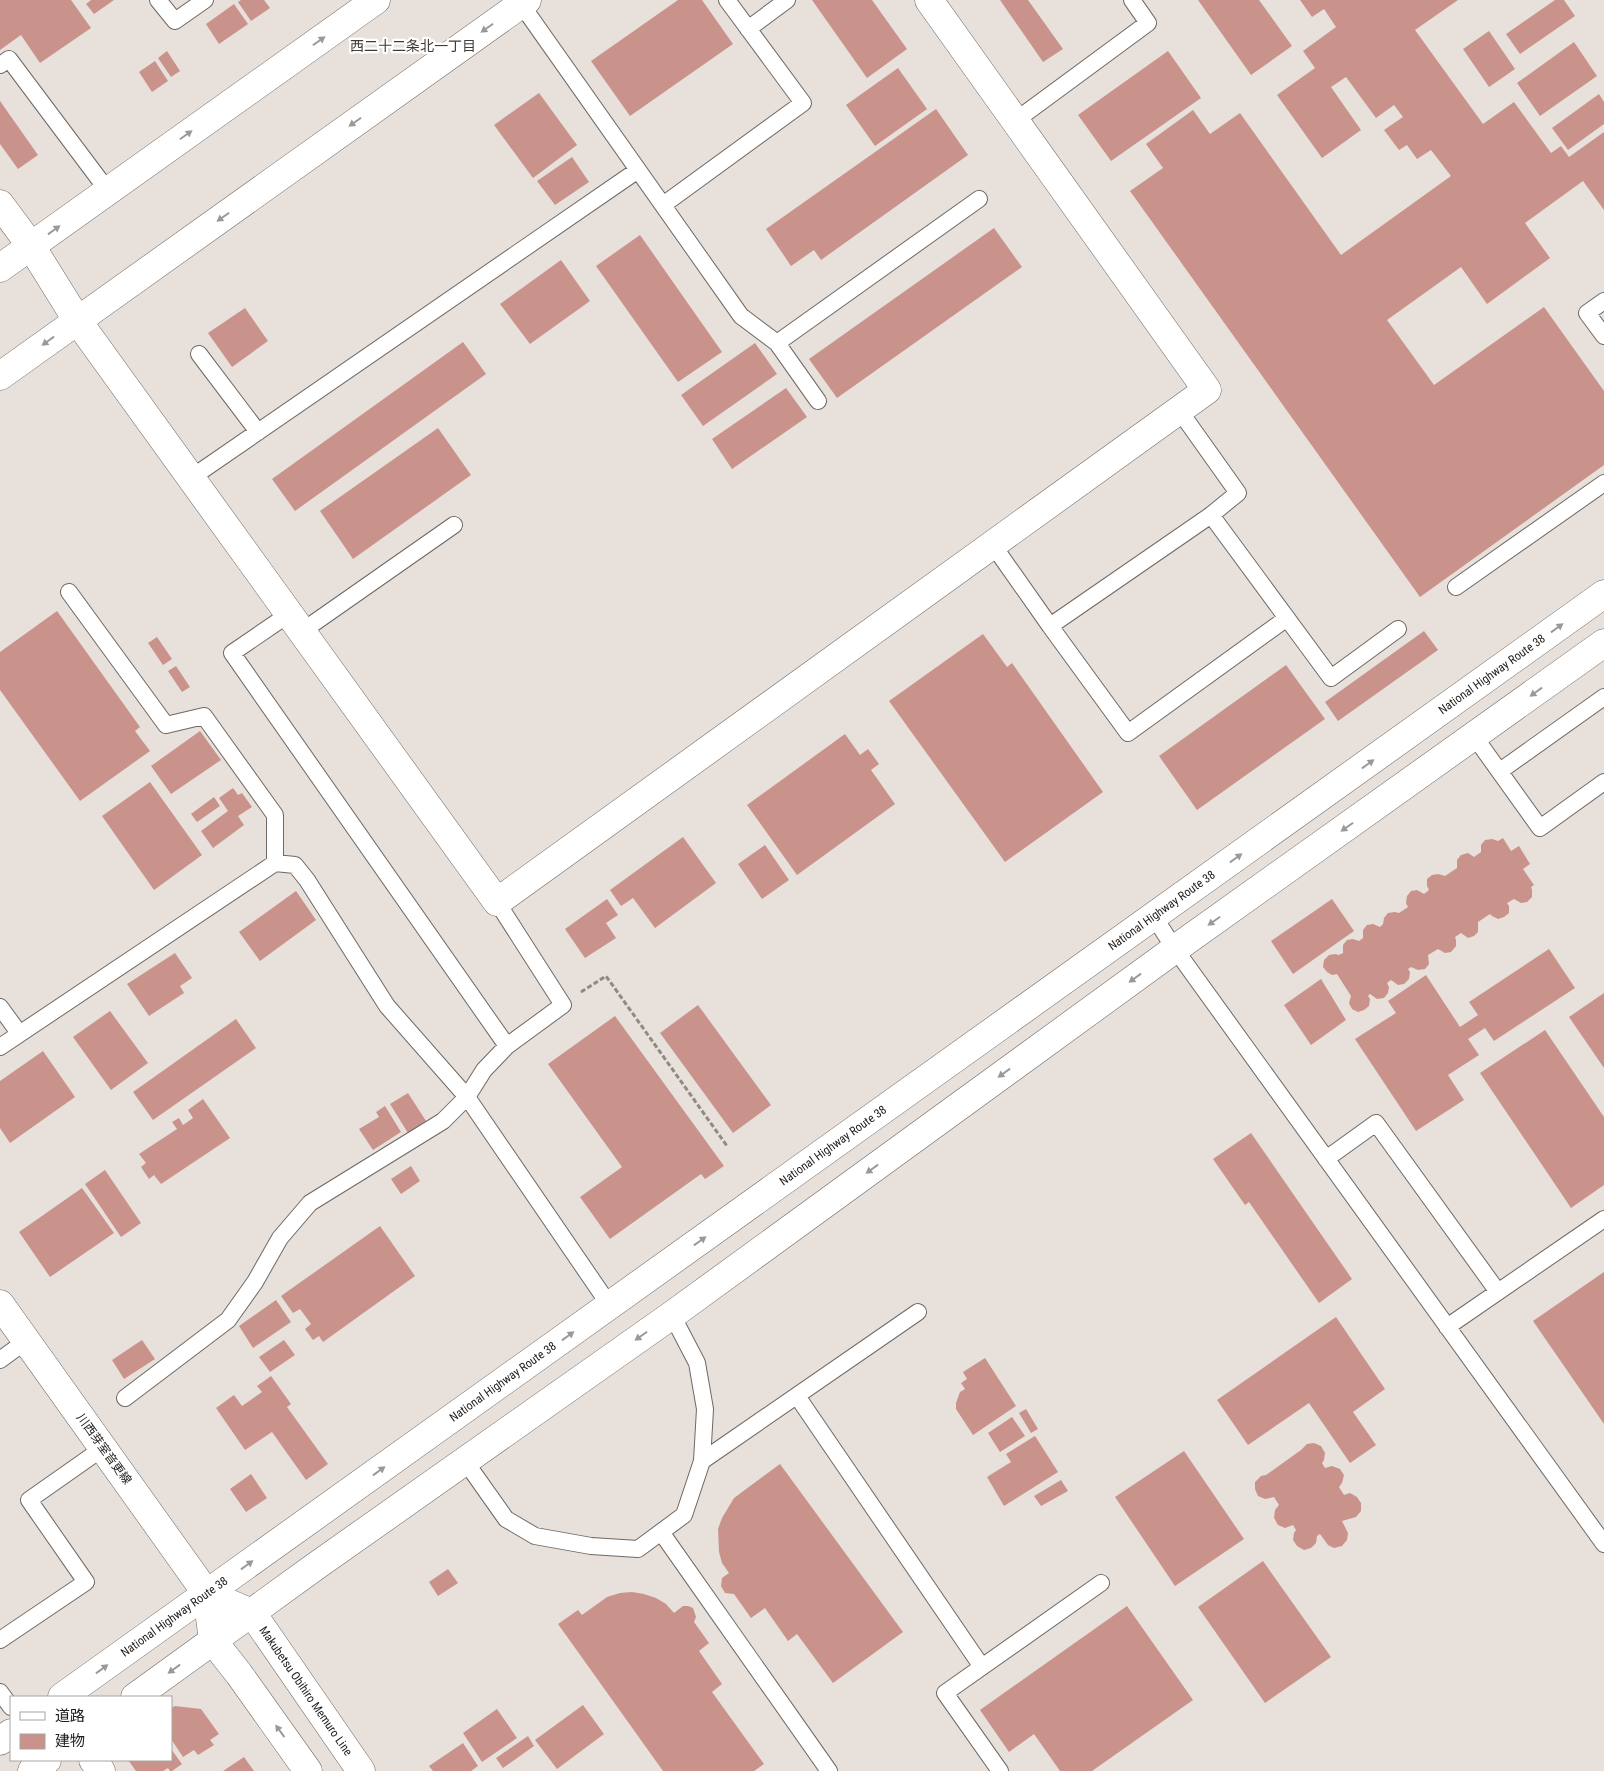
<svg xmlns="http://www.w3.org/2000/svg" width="1604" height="1771" font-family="'Roboto Condensed','Noto Sans JP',sans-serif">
  <rect width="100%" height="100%" fill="#e8e0da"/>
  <path fill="#c9938c" d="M 0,0 L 71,0 L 91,28 L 40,63 L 21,35 L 0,50 Z
    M 91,0 L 114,0 L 94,14 L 86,4 Z
    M 241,0 L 264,0 L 270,8 L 251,21 L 238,2 Z
    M 678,0 L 702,0 L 733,44 L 630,116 L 591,61 Z
    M 812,0 L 872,0 L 907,49 L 867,78 Z
    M 1000,0 L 1028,0 L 1063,49 L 1043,62 Z
    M 1198,0 L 1259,0 L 1292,46 L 1251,75 Z
    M 1300,0 L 1458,0 L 1415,30 L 1483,124 L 1514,102 L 1551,153 L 1561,146 L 1569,157 L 1604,132 L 1604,210 L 1583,181 L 1525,223 L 1550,258 L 1487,304 L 1461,267 L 1387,320 L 1434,385 L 1544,307 L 1604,391 L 1604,465 L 1420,597 L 1130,191 L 1163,168 L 1146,144 L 1193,110 L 1210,134 L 1240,113 L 1341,255 L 1451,176 L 1431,150 L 1417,159 L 1407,145 L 1399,150 L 1384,130 L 1403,117 L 1394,105 L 1376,118 L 1346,77 L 1331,87 L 1361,130 L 1322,158 L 1277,95 L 1315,68 L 1303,51 L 1336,27 L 1324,9 L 1312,17 Z
    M 1555,0 L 1564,0 L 1575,16 L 1520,54 L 1506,34 Z
    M 234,4 L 248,24 L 219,44 L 206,24 Z
    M 1489,31 L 1515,69 L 1489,87 L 1463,49 Z
    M 1574,42 L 1597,76 L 1540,116 L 1517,83 Z
    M 167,51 L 180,71 L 171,77 L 158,58 Z
    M 1168,51 L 1201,98 L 1111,161 L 1078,115 Z
    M 155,61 L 168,81 L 152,92 L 139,72 Z
    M 898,68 L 927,109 L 875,146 L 846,105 Z
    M 539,93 L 577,145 L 533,178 L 494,125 Z
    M 1599,94 L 1604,102 L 1604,124 L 1568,150 L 1552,128 Z
    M 0,101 L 38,155 L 18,169 L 0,144 Z
    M 936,109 L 968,155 L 821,260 L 814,250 L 791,266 L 766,229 Z
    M 572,157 L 589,182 L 555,205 L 537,181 Z
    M 994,228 L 1022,267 L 837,398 L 809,359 Z
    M 640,235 L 722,352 L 678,382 L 596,266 Z
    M 561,260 L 590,301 L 530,344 L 500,304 Z
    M 245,308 L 268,341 L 232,367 L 208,333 Z
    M 463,342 L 486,374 L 295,511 L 272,479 Z
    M 755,343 L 777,374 L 703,426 L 681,395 Z
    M 786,388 L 807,417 L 732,469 L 712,439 Z
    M 438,428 L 471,475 L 353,559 L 320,511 Z
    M 57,611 L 140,727 L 135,731 L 150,751 L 80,801 L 0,690 L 0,652 Z
    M 1424,631 L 1438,650 L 1338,721 L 1325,702 Z
    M 983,634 L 1007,667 L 1012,663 L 1103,792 L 1005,862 L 889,701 Z
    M 157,637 L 172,659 L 163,665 L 148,643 Z
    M 1286,665 L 1325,719 L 1197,810 L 1159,756 Z
    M 176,666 L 190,687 L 182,692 L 168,671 Z
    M 200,731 L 221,760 L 171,794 L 151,766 Z
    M 845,734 L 860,755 L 868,749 L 879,764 L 871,770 L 895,804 L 797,875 L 747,805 Z
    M 150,782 L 202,855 L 154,890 L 102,816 Z
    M 233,788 L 238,795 L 242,793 L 252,807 L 238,816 L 244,825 L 213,848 L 201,831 L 228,811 L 219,798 Z
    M 214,797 L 220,806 L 197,822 L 191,814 Z
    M 683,837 L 716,883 L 655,928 L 633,898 L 621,906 L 610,890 Z
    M 1503,838 L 1511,851 L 1519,846 L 1530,864 L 1523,869 L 1534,885 L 1531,887 L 1532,890 L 1532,897 L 1527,902 L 1521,903 L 1514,899 L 1507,903 L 1509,906 L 1509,913 L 1504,917 L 1498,919 L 1492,916 L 1490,914 L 1478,922 L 1478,932 L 1474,936 L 1468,938 L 1461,933 L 1455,937 L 1456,940 L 1456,946 L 1451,952 L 1445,953 L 1438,949 L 1428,955 L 1429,964 L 1425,969 L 1418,970 L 1411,967 L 1408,969 L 1410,972 L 1409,979 L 1404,984 L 1398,985 L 1391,980 L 1387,983 L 1389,987 L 1388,993 L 1384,998 L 1377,999 L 1370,994 L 1368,996 L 1370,999 L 1369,1006 L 1364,1010 L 1358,1012 L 1352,1009 L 1349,1003 L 1351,996 L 1337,974 L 1332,975 L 1327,972 L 1323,967 L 1324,960 L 1329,955 L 1335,954 L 1339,955 L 1343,953 L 1343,945 L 1347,940 L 1353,939 L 1359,941 L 1363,938 L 1363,930 L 1367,925 L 1373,924 L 1380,927 L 1383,924 L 1384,918 L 1388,913 L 1395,912 L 1399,913 L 1408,907 L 1406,903 L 1407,896 L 1411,891 L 1417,890 L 1424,894 L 1429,890 L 1427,886 L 1427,879 L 1432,875 L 1438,874 L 1445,876 L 1457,868 L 1457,860 L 1461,855 L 1468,853 L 1474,857 L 1481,852 L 1481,845 L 1485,840 L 1492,839 L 1498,841 Z
    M 765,845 L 789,880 L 762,899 L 738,864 Z
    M 296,891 L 316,920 L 260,961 L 239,932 Z
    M 607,899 L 618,915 L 606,923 L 616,938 L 585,958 L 565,929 Z
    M 1332,899 L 1354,931 L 1293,974 L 1271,941 Z
    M 1549,949 L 1575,988 L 1494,1041 L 1485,1028 L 1468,1039 L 1479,1055 L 1448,1075 L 1464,1100 L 1416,1131 L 1355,1039 L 1396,1013 L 1388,1001 L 1426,975 L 1460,1027 L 1478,1015 L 1469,1002 Z
    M 175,953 L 192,978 L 180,986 L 184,993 L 149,1016 L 127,984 Z
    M 1321,979 L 1346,1020 L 1311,1045 L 1284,1005 Z
    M 1604,993 L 1604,1068 L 1569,1017 Z
    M 698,1005 L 771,1105 L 733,1133 L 660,1033 Z
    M 110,1011 L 148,1063 L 111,1090 L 73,1037 Z
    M 615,1016 L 724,1166 L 705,1179 L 701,1174 L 610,1239 L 580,1197 L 622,1167 L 548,1064 Z
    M 236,1019 L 256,1048 L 153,1120 L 133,1092 Z
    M 1545,1030 L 1604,1117 L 1604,1185 L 1571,1208 L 1480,1073 Z
    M 43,1051 L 75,1097 L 10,1143 L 0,1128 L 0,1081 Z
    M 408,1093 L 426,1121 L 408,1133 L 390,1104 Z
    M 203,1099 L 230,1138 L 161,1184 L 154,1175 L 149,1179 L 141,1167 L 146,1163 L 139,1154 L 177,1129 L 172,1122 L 179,1118 L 183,1125 L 193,1118 L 188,1110 Z
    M 385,1106 L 401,1132 L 373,1150 L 359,1129 L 379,1117 L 376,1112 Z
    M 1251,1133 L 1352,1279 L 1319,1303 L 1249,1202 L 1245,1205 L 1213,1159 Z
    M 411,1166 L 420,1181 L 401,1194 L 391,1179 Z
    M 105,1170 L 141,1223 L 121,1237 L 85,1184 Z
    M 82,1188 L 114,1233 L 50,1277 L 19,1232 Z
    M 380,1226 L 415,1276 L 323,1342 L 319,1336 L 313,1340 L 305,1329 L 311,1324 L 300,1309 L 293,1313 L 281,1296 Z
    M 1604,1272 L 1604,1424 L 1533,1321 Z
    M 276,1300 L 291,1322 L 253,1348 L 239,1326 Z
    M 1336,1317 L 1385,1389 L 1353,1412 L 1376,1445 L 1350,1463 L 1309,1403 L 1248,1445 L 1217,1400 Z
    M 142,1340 L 155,1359 L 124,1379 L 112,1360 Z
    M 284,1340 L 295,1355 L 270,1372 L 259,1357 Z
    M 985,1358 L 1016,1406 L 973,1435 L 956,1409 L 956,1403 L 960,1392 L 965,1389 L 961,1383 L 967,1379 L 963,1372 Z
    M 271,1376 L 291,1404 L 287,1407 L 328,1464 L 306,1480 L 272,1432 L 245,1450 L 216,1408 L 234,1395 L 242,1406 L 262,1392 L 257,1386 Z
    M 1026,1409 L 1038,1429 L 1031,1433 L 1019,1413 Z
    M 1012,1417 L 1025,1436 L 1000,1452 L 988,1433 Z
    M 1035,1436 L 1058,1472 L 1004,1506 L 987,1477 L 1011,1462 L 1006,1454 Z
    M 1314,1443 L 1321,1446 L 1325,1453 L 1324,1460 L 1322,1463 L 1325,1468 L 1332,1466 L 1340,1469 L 1344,1475 L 1342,1483 L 1339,1487 L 1344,1495 L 1350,1493 L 1357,1497 L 1361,1503 L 1361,1511 L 1356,1517 L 1342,1521 L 1348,1533 L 1347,1540 L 1342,1546 L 1334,1548 L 1328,1545 L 1320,1534 L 1317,1536 L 1316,1543 L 1311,1548 L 1304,1550 L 1297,1546 L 1293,1540 L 1294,1533 L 1296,1530 L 1293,1525 L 1285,1528 L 1278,1525 L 1274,1518 L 1275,1510 L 1279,1505 L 1274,1497 L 1265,1499 L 1258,1496 L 1255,1489 L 1255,1482 L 1261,1476 L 1266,1475 L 1301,1450 L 1307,1444 Z
    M 1184,1451 L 1244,1539 L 1175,1586 L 1115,1497 Z
    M 780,1464 L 903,1632 L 833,1683 L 797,1634 L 788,1641 L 765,1608 L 751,1618 L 734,1594 L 725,1593 L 721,1586 L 722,1578 L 729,1573 L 722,1563 L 719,1552 L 718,1529 L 722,1518 L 734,1498 Z
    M 251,1474 L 267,1498 L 246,1512 L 230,1489 Z
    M 1061,1480 L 1068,1491 L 1041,1506 L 1034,1496 Z
    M 1263,1561 L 1331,1657 L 1265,1703 L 1198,1607 Z
    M 448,1569 L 458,1583 L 438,1596 L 429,1582 Z
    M 632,1592 L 644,1594 L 656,1598 L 666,1604 L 674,1613 L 683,1606 L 688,1606 L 693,1608 L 696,1617 L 694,1622 L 709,1643 L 699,1651 L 722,1684 L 712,1692 L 764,1764 L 754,1771 L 663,1771 L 558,1624 L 578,1610 L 582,1615 L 607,1597 L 620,1593 Z
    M 1127,1606 L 1193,1700 L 1092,1771 L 1060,1771 L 1034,1734 L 1009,1752 L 980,1710 Z
    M 583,1705 L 604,1734 L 557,1769 L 535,1740 Z
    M 175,1706 L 201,1709 L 219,1734 L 210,1740 L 214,1745 L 198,1755 L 194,1750 L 183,1757 L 171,1739 L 171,1708 Z
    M 497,1709 L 517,1738 L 482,1762 L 463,1733 Z
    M 528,1736 L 534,1746 L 503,1768 L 496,1758 Z
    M 463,1743 L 478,1766 L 471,1771 L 433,1771 L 429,1766 Z
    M 171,1749 L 182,1764 L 172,1771 L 170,1771 L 168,1768 L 163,1771 L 136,1771 L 128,1760 L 171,1760 Z
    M 244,1757 L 254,1771 L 223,1771 Z"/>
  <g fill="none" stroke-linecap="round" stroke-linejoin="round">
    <defs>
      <path id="service" d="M 158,0 L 175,21 L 205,0
        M 521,4 L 741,316 L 777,343 L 979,199
        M 748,29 L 787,0
        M 0,65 L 9,59 L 108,191
        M 1015,121 L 1148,23 L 1132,0
        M 663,205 L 803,103 L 727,0
        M 1604,301 L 1587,313 L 1604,336
        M 777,343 L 818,401
        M 199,354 L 258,432
        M 191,478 L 638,170
        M 1211,515 L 1331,678 L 1398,629
        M 993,545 L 1050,626 L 1211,515 L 1238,493 L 1179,410
        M 1456,587 L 1604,483
        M 69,592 L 166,725 L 204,716 L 275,815 L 275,863
        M 289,614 L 232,653 L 507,1046
        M 1050,626 L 1128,733 L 1287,618
        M 301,632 L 454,525
        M 1474,736 L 1540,828 L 1604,782
        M 1500,771 L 1604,697
        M 1154,917 L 1175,949 L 1604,1544
        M 0,1007 L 19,1033
        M 0,1047 L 275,863 L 295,865 L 307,880 L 387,1006 L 467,1097 L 610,1306
        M 1326,1159 L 1376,1123 L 1498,1292
        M 1447,1327 L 1604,1219
        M 0,1360 L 26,1341
        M 797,1396 L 982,1667
        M 125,1398 L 228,1320 L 255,1282 L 280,1238 L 310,1203 L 443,1121 L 467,1097 L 484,1070 L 507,1046 L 563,1005 L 497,902
        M 465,1461 L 506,1519 L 535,1536 L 591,1546 L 638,1549 L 684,1515 L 702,1461 L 705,1409 L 697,1363 L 672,1315
        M 702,1461 L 918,1312
        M 661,1532 L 829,1771
        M 0,1640 L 86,1582 L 29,1500 L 103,1448
        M 0,1692 L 11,1707
        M 1000,1771 L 945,1693 L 1101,1583"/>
      <path id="minor" d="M 0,204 L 31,246 L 77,320 L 497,902 L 1207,390 L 929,0
        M 93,1760 L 101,1771"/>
      <path id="tertiary" d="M 0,268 L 376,0
        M 0,376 L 527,0"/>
      <path id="secondary" d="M 0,1304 L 207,1594"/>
      <g id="primary">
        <path id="s1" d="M 308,1771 L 239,1674 L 213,1641 L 207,1594 L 252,1613 L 361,1771"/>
      </g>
      <g id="trunk">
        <path id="s2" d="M 62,1697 L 1604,594"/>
        <path d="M 135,1697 L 316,1566 L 672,1315 L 1175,949 L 1604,643"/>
        <path d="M 0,1741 L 11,1733"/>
        <path d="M 32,1771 L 47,1760"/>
      </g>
    </defs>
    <use href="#service" stroke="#6f6863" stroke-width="18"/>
    <use href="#minor" stroke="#6f6863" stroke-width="29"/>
    <use href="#tertiary" stroke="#6f6863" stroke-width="29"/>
    <use href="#secondary" stroke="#6f6863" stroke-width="29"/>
    <use href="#primary" stroke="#6f6863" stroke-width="29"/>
    <use href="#trunk" stroke="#6f6863" stroke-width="29"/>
    <path stroke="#908a85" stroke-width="3" stroke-dasharray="5 2.5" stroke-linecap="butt" d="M 581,992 L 606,976 L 727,1146"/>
    <use href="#service" stroke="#fff" stroke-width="16"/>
    <use href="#minor" stroke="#fff" stroke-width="28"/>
    <use href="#tertiary" stroke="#fff" stroke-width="28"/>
    <use href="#secondary" stroke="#fff" stroke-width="28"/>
    <use href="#primary" stroke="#fff" stroke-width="28"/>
    <use href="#trunk" stroke="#fff" stroke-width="28"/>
  </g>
  <defs><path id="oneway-solid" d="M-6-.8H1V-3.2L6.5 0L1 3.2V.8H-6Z" transform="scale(1.25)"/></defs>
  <g fill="#9b9998">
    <use href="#oneway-solid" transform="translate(487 28) rotate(145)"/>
    <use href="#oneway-solid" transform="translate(319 41) rotate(-35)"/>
    <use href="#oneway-solid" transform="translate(355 122) rotate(145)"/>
    <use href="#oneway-solid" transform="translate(186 135) rotate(-35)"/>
    <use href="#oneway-solid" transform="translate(223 217) rotate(145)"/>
    <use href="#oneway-solid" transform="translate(54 230) rotate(-36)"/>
    <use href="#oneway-solid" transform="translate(48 341) rotate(144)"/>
    <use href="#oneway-solid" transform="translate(1557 628) rotate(-36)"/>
    <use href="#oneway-solid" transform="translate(1536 692) rotate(144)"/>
    <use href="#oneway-solid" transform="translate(1368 764) rotate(-36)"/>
    <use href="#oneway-solid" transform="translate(1347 827) rotate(145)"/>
    <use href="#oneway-solid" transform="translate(1236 858) rotate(-36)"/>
    <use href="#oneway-solid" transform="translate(1214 921) rotate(145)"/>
    <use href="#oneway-solid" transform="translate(1135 978) rotate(144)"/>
    <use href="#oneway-solid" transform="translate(1004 1073) rotate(144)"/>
    <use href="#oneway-solid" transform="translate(872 1169) rotate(144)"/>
    <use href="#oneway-solid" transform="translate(700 1241) rotate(-36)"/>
    <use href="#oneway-solid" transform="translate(568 1336) rotate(-36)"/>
    <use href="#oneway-solid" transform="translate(641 1336) rotate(145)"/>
    <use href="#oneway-solid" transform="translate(379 1471) rotate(-36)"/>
    <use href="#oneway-solid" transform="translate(247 1565) rotate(-36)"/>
    <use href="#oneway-solid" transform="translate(102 1669) rotate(-36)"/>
    <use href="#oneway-solid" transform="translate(174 1669) rotate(144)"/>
    <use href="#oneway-solid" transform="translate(280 1731) rotate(-126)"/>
  </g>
  <g text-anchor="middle" stroke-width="4.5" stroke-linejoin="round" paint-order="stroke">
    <g font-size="12" fill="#201d1a" stroke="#fff">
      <text dy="4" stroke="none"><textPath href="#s2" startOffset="1758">National Highway Route 38</textPath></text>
      <text dy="4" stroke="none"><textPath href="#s2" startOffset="1352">National Highway Route 38</textPath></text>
      <text dy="4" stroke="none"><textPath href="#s2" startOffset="948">National Highway Route 38</textPath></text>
      <text dy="4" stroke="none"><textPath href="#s2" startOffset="542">National Highway Route 38</textPath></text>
      <text transform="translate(104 1449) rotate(54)" y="4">川西芽室音更線</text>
      <text dy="4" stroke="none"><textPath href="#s2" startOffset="138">National Highway Route 38</textPath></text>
      <text dy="4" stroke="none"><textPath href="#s1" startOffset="352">Makubetsu Obihiro Memuro Line</textPath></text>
    </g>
    <g font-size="14" fill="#413b36" stroke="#fff">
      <text x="413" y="51">西二十二条北一丁目</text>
    </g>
  </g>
  <rect x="10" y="1696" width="162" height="65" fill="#ffffff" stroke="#a6a5a3"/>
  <rect x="20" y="1712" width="25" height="8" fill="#ffffff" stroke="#a6a5a3"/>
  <text x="55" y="1721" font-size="15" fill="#201d1a">道路</text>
  <rect x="20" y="1734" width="25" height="15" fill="#c9938c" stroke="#a6a5a3"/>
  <text x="55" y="1746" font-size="15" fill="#201d1a">建物</text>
</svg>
